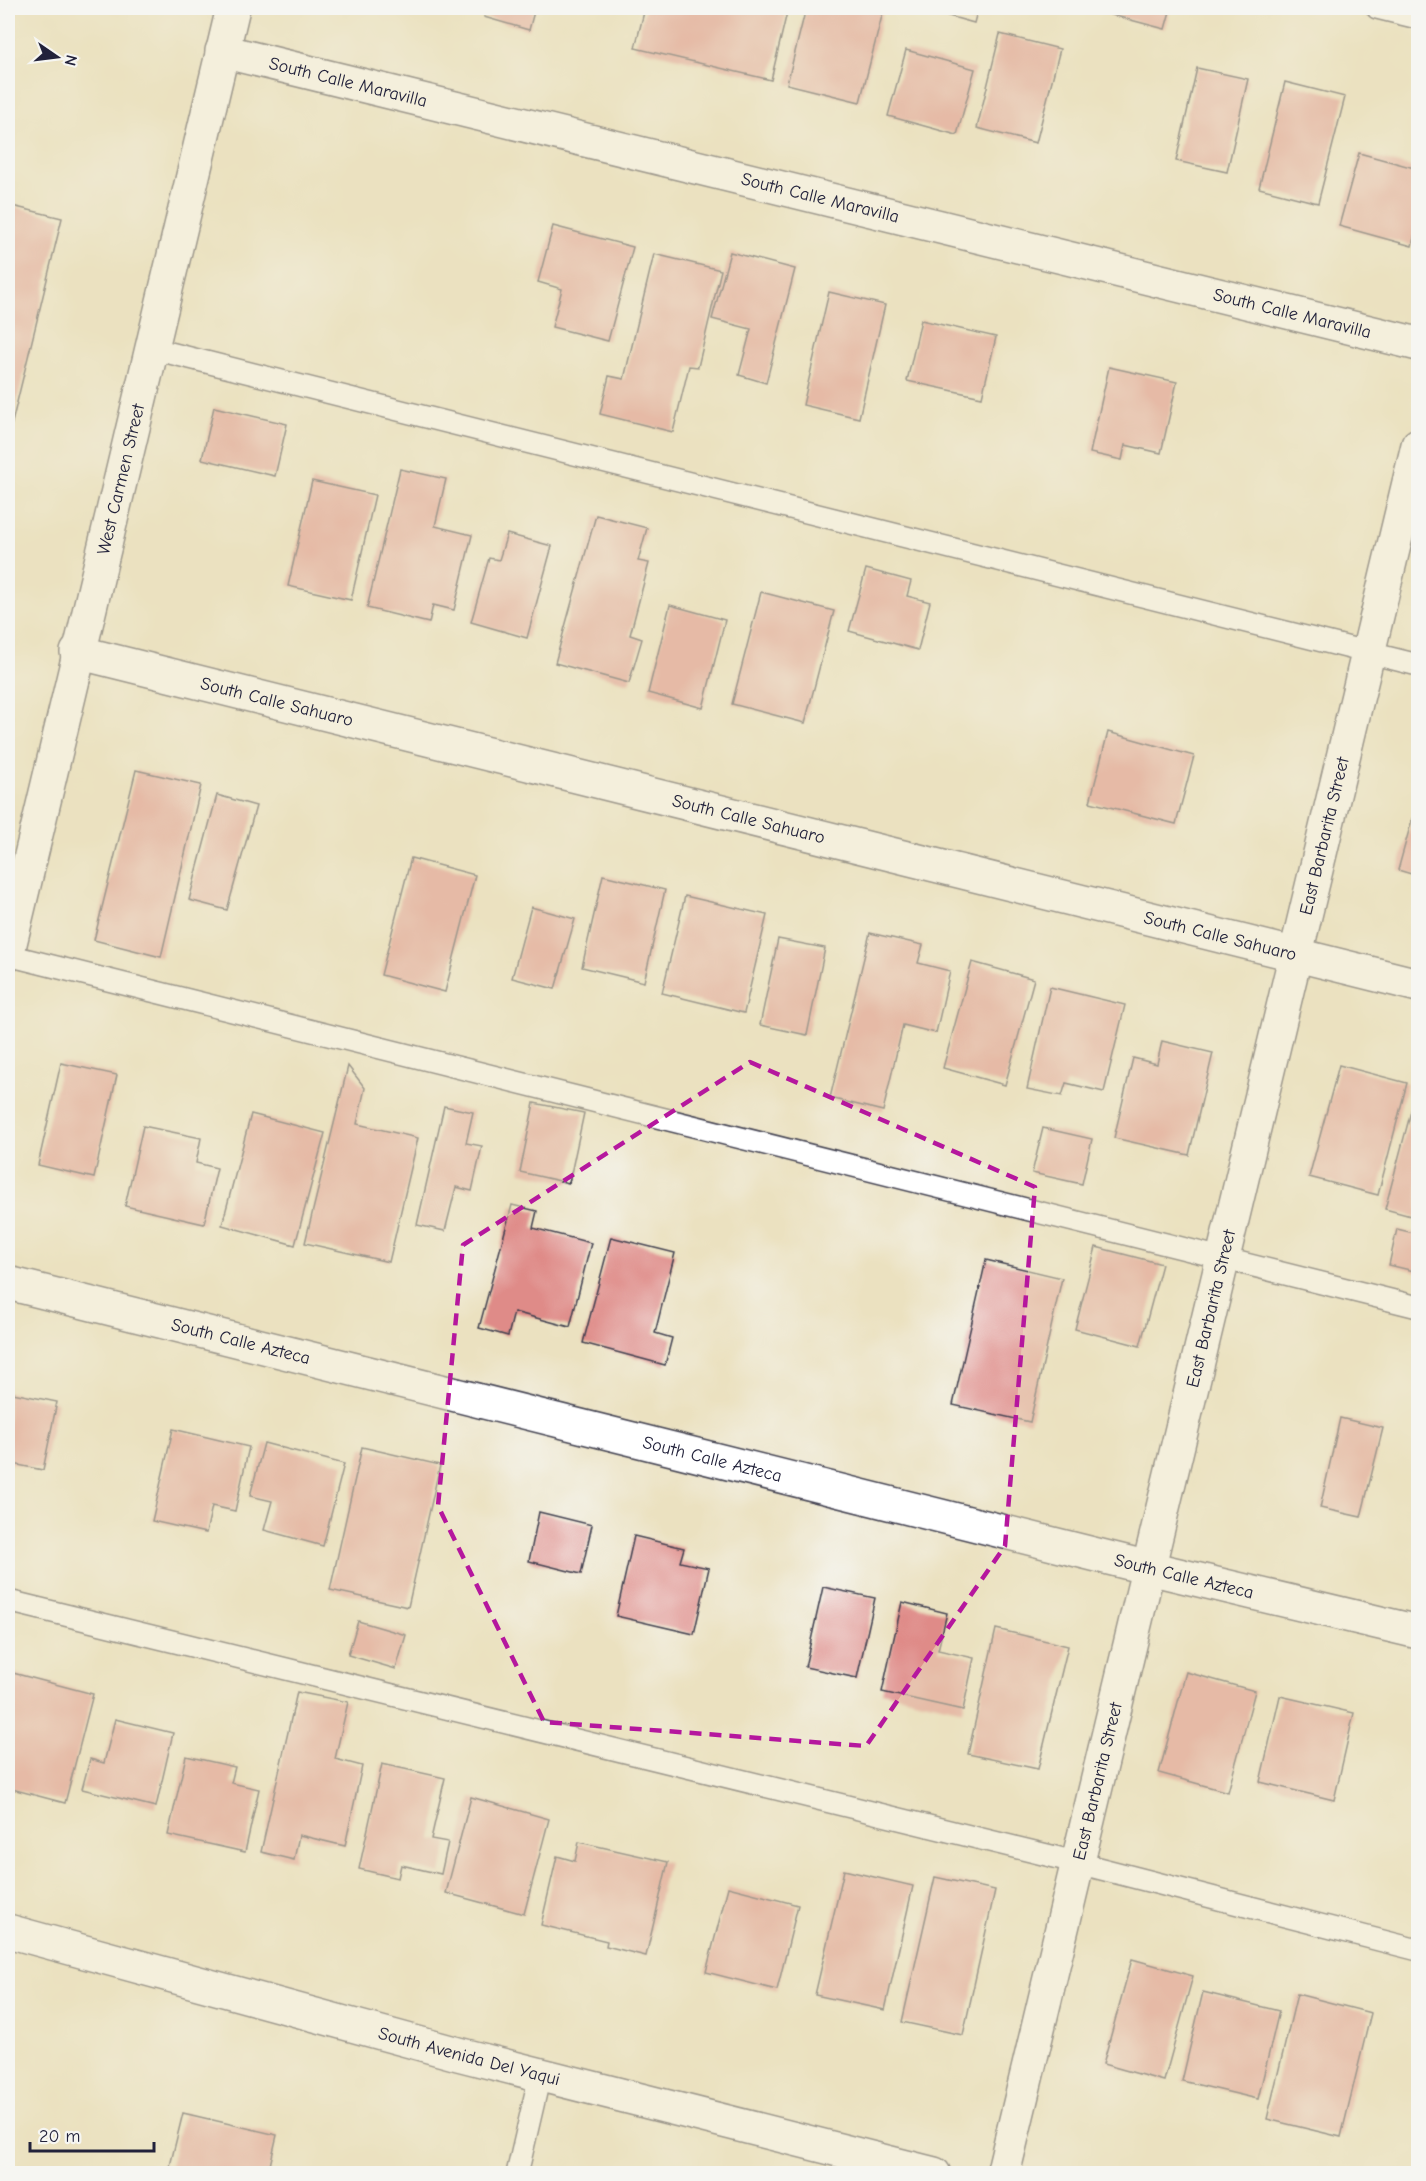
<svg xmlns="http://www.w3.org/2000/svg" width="1426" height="2181" font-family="'Comic Neue',sans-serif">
  <rect width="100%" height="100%" fill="#f6f6f2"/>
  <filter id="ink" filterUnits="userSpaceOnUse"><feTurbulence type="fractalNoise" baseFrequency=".0167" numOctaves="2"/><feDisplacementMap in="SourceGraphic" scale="12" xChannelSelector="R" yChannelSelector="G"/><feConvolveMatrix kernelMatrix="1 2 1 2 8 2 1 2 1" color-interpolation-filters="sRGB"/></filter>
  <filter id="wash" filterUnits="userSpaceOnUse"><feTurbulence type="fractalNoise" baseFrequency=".008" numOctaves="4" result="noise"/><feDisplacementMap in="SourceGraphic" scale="24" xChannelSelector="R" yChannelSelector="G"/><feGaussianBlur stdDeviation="1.35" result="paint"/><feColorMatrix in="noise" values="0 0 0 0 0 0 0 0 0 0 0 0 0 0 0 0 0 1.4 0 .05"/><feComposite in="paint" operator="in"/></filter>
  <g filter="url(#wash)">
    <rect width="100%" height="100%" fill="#ebe1c0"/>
    <g id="blocks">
      <path fill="#df8b88" d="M 487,8 L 535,8 L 529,30 L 484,17 Z
        M 645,8 L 788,8 L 771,80 L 635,48 Z
        M 806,8 L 884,8 L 860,102 L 787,84 Z
        M 920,8 L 978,8 L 974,23 Z
        M 1105,8 L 1171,8 L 1165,29 L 1104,13 Z
        M 1000,34 L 1060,49 L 1036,143 L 977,128 Z
        M 906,50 L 975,69 L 957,135 L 888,116 Z
        M 1197,68 L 1248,79 L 1227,172 L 1176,161 Z
        M 1285,82 L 1345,97 L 1318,203 L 1259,188 Z
        M 1359,153 L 1418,169 L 1418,221 L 1412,246 L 1339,226 Z
        M 8,205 L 62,218 L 8,439 Z
        M 553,226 L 633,247 L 608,341 L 552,327 L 562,289 L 538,282 Z
        M 730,252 L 795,269 L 766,383 L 739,375 L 751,329 L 712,319 Z
        M 654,254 L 721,270 L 698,367 L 689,366 L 673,432 L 600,414 L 609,376 L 624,379 Z
        M 829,292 L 885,305 L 859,418 L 803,405 Z
        M 921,320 L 996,337 L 982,397 L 907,381 Z
        M 1109,367 L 1177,382 L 1161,453 L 1125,445 L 1122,460 L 1090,453 Z
        M 214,407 L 287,424 L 275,476 L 202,459 Z
        M 400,469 L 446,479 L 435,526 L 472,535 L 454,610 L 433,605 L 429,623 L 367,608 Z
        M 312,481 L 375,495 L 351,600 L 288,586 Z
        M 596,515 L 647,528 L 638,561 L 649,563 L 630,635 L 642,639 L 629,683 L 555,663 Z
        M 507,534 L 552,546 L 527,638 L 471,622 L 489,558 L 499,560 Z
        M 866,569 L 911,581 L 907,596 L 930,602 L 918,650 L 849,631 Z
        M 761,592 L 834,611 L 805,723 L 732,704 Z
        M 670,605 L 725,620 L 703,708 L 648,693 Z
        M 1108,732 L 1194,756 L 1176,824 L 1090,802 Z
        M 136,770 L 201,785 L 161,957 L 94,940 Z
        M 217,795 L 256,806 L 227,910 L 189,900 Z
        M 1418,798 L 1418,876 L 1398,870 Z
        M 411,858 L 475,875 L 445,992 L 381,975 Z
        M 603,875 L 665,890 L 644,982 L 582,967 Z
        M 685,896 L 767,915 L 744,1013 L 662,993 Z
        M 531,907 L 575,919 L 555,989 L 512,978 Z
        M 870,933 L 923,945 L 918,963 L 950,971 L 936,1033 L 903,1025 L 883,1111 L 830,1098 Z
        M 778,939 L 825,948 L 807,1035 L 760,1025 Z
        M 972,962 L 1034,979 L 1005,1085 L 943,1068 Z
        M 1050,987 L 1125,1005 L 1104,1092 L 1066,1083 L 1062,1096 L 1027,1089 Z
        M 1162,1041 L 1213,1053 L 1189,1155 L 1114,1138 L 1133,1058 L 1157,1064 Z
        M 61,1063 L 117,1075 L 94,1178 L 38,1165 Z
        M 1339,1065 L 1407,1083 L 1378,1195 L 1309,1177 Z
        M 348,1066 L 365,1088 L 357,1124 L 418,1138 L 389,1262 L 305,1243 Z
        M 1418,1085 L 1418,1218 L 1385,1209 Z
        M 534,1103 L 584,1113 L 569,1183 L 520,1172 Z
        M 444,1106 L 473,1112 L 466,1143 L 482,1146 L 472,1191 L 456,1187 L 445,1231 L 417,1225 Z
        M 251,1114 L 325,1133 L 295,1245 L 222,1225 Z
        M 143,1126 L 201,1138 L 196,1163 L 217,1168 L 204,1224 L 125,1206 Z
        M 1043,1128 L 1092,1139 L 1082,1184 L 1032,1173 Z
        M 512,1205 L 537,1211 L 533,1228 L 591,1243 L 570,1327 L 514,1312 L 508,1336 L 479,1328 Z
        M 1397,1229 L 1418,1234 L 1418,1272 L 1389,1265 Z
        M 611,1237 L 675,1253 L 655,1333 L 672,1338 L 665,1365 L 583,1343 Z
        M 1096,1247 L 1162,1264 L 1140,1346 L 1075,1329 Z
        M 986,1260 L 1062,1278 L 1030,1422 L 953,1405 Z
        M 8,1392 L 57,1402 L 43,1470 L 8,1463 Z
        M 1340,1418 L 1383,1428 L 1361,1517 L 1320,1508 Z
        M 173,1429 L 249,1447 L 235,1511 L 212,1506 L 206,1533 L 152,1521 Z
        M 264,1443 L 344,1464 L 323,1546 L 264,1530 L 272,1501 L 250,1496 Z
        M 362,1447 L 440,1465 L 408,1607 L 330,1590 Z
        M 539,1512 L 592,1525 L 581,1574 L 529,1561 Z
        M 634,1536 L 684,1548 L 680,1562 L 709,1568 L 694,1634 L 616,1616 Z
        M 823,1587 L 875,1598 L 857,1678 L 805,1667 Z
        M 902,1602 L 947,1613 L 938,1650 L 974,1658 L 963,1710 L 882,1692 Z
        M 358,1621 L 406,1635 L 396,1669 L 348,1655 Z
        M 996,1629 L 1068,1646 L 1038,1769 L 968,1754 Z
        M 1186,1672 L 1255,1691 L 1228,1792 L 1159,1773 Z
        M 13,1673 L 93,1694 L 65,1803 L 8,1788 L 8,1694 Z
        M 297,1692 L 348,1702 L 335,1759 L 362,1766 L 345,1846 L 299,1835 L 294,1860 L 261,1852 Z
        M 1280,1696 L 1354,1713 L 1334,1800 L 1260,1782 Z
        M 115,1719 L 173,1733 L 156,1807 L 82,1789 L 90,1759 L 104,1763 Z
        M 186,1756 L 235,1767 L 231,1783 L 259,1789 L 245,1852 L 168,1835 Z
        M 382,1764 L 445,1778 L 431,1839 L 448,1842 L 441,1874 L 401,1865 L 398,1878 L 359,1869 Z
        M 471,1797 L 549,1819 L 524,1914 L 446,1893 Z
        M 579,1842 L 668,1862 L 646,1956 L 606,1946 L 607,1941 L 541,1925 L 557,1856 L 575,1861 Z
        M 844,1870 L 913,1886 L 885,2010 L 815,1995 Z
        M 935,1877 L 995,1890 L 963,2035 L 902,2022 Z
        M 728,1887 L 798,1905 L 777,1990 L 706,1972 Z
        M 1132,1959 L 1193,1976 L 1164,2081 L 1103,2064 Z
        M 1203,1992 L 1279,2011 L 1258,2099 L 1182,2081 Z
        M 1297,1994 L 1371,2013 L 1341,2137 L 1267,2119 Z
        M 183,2113 L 277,2135 L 268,2174 L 168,2174 Z"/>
    </g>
  </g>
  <g filter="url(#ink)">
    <use href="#blocks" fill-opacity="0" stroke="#403f4f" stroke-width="1.5"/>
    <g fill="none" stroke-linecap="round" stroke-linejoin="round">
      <defs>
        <path id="service" d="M 1377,8 L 1418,18
          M 150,348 L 1418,665
          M 8,955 L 1418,1307
          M 8,1601 L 1051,1856 L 1418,1950
          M 517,2174 L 540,2075"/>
        <g id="minor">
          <path id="s1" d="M 222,51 L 1418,344"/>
          <path id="s2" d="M 77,652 L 1418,985"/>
          <path id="s3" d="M 8,952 L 233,8"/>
          <path id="s4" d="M 8,1283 L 1149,1568 L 1418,1632"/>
          <path id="s5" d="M 1003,2174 L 1418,445"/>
        </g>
        <g id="tertiary">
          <path id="s6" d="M 8,1931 L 458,2054 L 934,2174"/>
        </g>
      </defs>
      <use href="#service" stroke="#403f4f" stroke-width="24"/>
      <use href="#minor" stroke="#403f4f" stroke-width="36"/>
      <use href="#tertiary" stroke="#403f4f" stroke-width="36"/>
      <use href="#service" stroke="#fff" stroke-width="21"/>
      <use href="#minor" stroke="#fff" stroke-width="33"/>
      <use href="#tertiary" stroke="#fff" stroke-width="33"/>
    </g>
  </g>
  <path d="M0 0H1426V2181H0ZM 750,1062 L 1035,1187 L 1005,1546 L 866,1746 L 544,1722 L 438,1506 L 463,1245 Z" fill="#ebe1c0" fill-opacity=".55" fill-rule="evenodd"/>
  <path fill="none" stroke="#b5179e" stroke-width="4.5" stroke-dasharray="12 8" stroke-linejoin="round" d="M 750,1062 L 1035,1187 L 1005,1546 L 866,1746 L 544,1722 L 438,1506 L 463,1245 Z"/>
  <g text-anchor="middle" stroke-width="6" stroke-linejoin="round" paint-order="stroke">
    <g font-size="18" fill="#22223b" stroke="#f6f6f2">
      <text dy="6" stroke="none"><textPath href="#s1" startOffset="130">South Calle Maravilla</textPath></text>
      <text dy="6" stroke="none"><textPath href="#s1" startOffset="616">South Calle Maravilla</textPath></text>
      <text dy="6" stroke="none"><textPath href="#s1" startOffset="1102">South Calle Maravilla</textPath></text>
      <text dy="6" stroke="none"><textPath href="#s3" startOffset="486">West Carmen Street</textPath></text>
      <text dy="6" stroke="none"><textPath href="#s2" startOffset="206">South Calle Sahuaro</textPath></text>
      <text dy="6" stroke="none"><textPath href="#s2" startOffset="692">South Calle Sahuaro</textPath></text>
      <text dy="6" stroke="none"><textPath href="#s5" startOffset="1376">East Barbarita Street</textPath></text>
      <text dy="6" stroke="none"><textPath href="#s2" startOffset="1178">South Calle Sahuaro</textPath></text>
      <text dy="6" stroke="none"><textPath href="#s5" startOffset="890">East Barbarita Street</textPath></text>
      <text dy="6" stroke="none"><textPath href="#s4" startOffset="240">South Calle Azteca</textPath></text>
      <text dy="6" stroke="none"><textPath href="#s4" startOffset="726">South Calle Azteca</textPath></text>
      <text dy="6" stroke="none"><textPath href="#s4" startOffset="1212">South Calle Azteca</textPath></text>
      <text dy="6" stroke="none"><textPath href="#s5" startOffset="404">East Barbarita Street</textPath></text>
      <text dy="6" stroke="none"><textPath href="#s6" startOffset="478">South Avenida Del Yaqui</textPath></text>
    </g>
  </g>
  <rect width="1426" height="2181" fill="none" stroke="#f6f6f2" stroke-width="30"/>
  <g transform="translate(57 57) rotate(104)" stroke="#f6f6f2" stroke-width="4.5" paint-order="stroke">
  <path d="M0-4.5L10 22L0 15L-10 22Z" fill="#22223b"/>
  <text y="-9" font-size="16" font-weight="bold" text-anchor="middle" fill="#22223b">N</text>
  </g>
  <path d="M30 2142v9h124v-9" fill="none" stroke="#22223b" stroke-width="3"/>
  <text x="39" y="2142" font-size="18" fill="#22223b" stroke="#f6f6f2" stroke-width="4.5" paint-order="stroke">20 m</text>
</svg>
